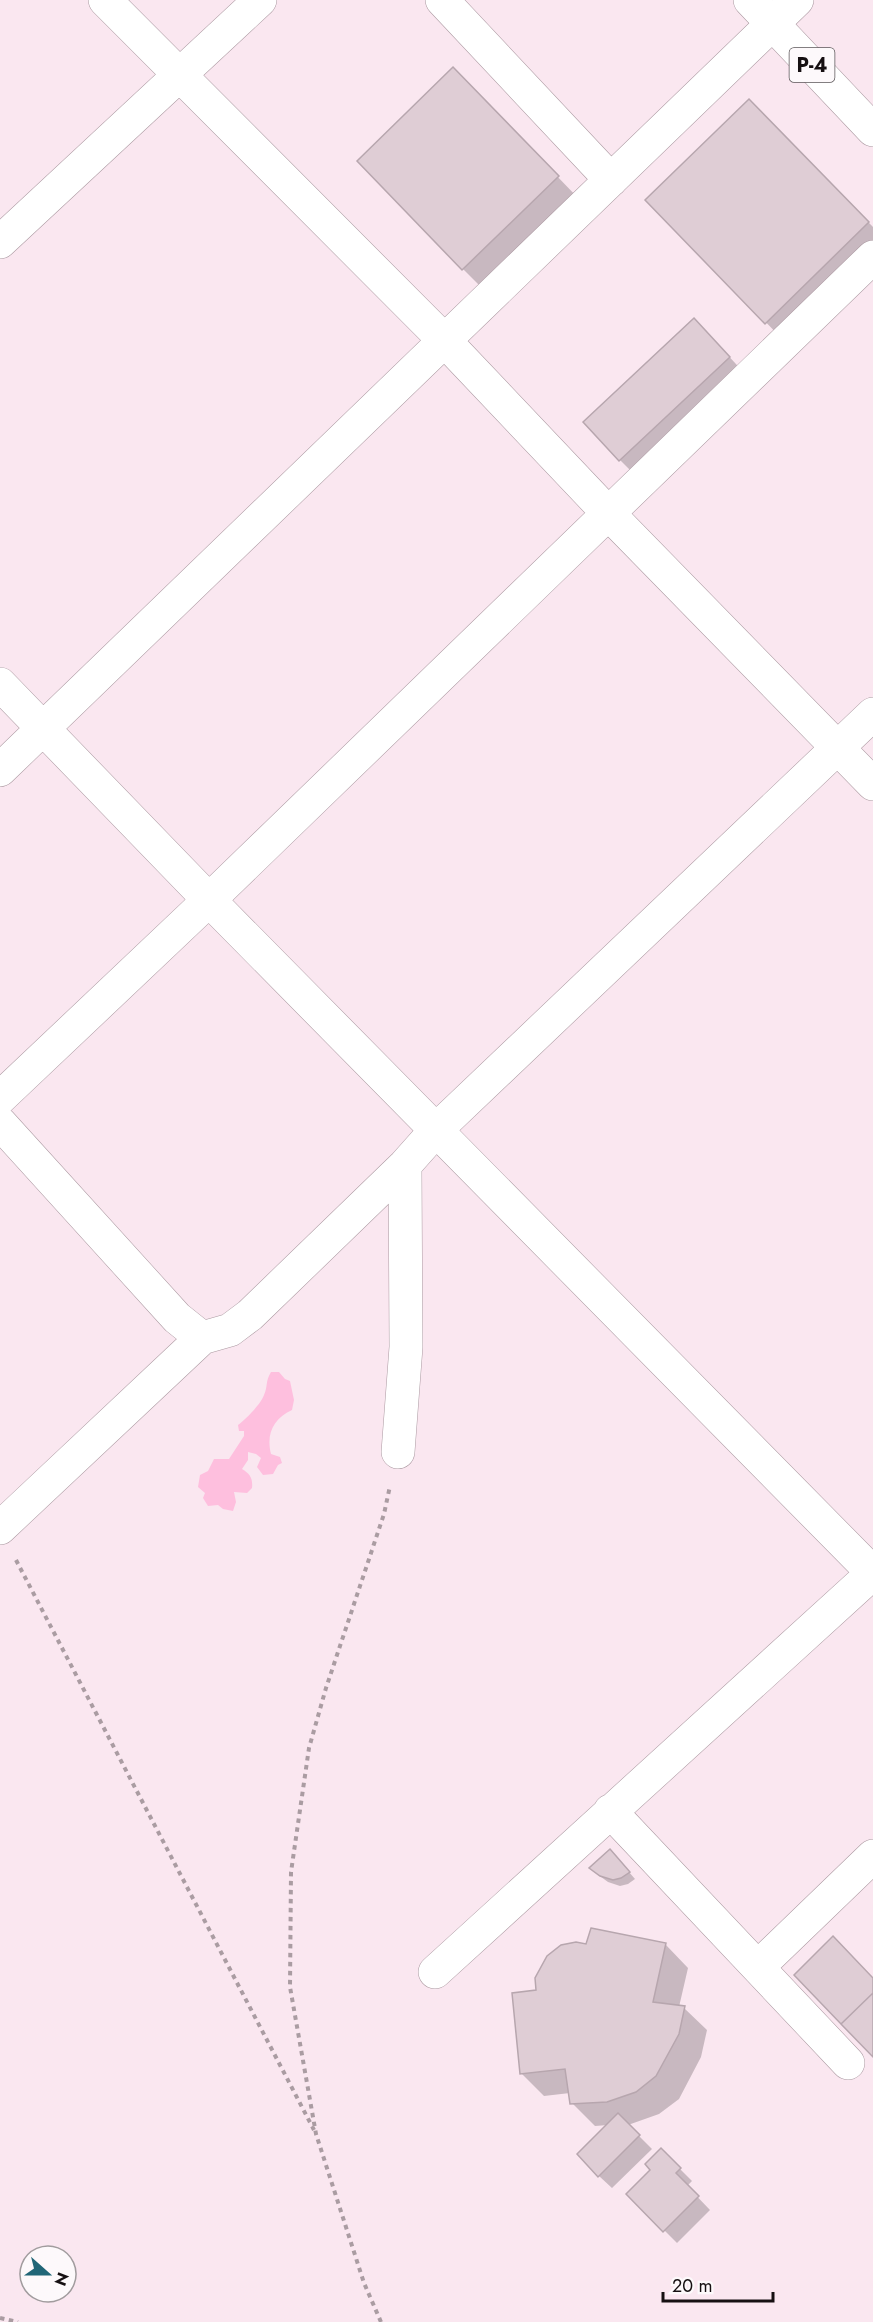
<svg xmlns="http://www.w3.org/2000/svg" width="873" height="2322" font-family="Jost,sans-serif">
  <rect width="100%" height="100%" fill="#fae7f0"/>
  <path fill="#febfde" d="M 271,1372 L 279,1372 L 285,1379 L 290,1381 L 294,1400 L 292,1410 C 273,1419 266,1434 271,1454 L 280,1457 L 282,1463 L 278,1465 L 273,1474 L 263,1475 L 257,1467 L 261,1458 L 256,1454 L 248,1452 L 248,1460 L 242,1469 C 250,1474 253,1478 252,1488 L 247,1493 L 234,1492 L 236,1502 L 233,1511 L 223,1509 L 218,1505 L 208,1506 L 203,1498 L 205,1493 L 198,1487 L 200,1475 L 208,1471 L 214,1459 L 229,1459 L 244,1436 L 244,1431 L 239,1431 L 238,1425 C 245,1420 261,1404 264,1395 C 268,1386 265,1382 271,1372 Z"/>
  <path fill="#0003" d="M 476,92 L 580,200 L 486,292 L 463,269 Z
    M 772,124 L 873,227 L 873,263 L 789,346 L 647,200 Z
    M 712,338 L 747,376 L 638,478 L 620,460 Z
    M 616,1857 L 635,1879 L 628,1884 L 620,1886 L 608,1882 L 597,1874 Z
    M 666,1945 L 688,1968 L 679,2007 L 684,2008 L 707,2030 L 701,2057 L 679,2099 L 659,2114 L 628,2125 L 652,2149 L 612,2188 L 599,2176 L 608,2125 L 595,2126 L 572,2103 L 570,2093 L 544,2096 L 521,2073 L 537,1991 L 587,1946 Z
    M 661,2150 L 692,2181 L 687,2186 L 710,2210 L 677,2243 L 628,2194 L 652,2170 Z"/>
  <path fill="#dfcdd5" stroke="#b7a6ae" stroke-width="1.5" d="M 453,67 L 559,176 L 462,270 L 357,161 Z
    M 749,99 L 869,222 L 765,324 L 645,200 Z
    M 694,318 L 730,357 L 619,461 L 583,422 Z
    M 610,1849 L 630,1872 L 621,1878 L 613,1880 L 600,1876 L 589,1868 Z
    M 591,1928 L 666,1943 L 653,2002 L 685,2006 L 679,2034 L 656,2076 L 636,2092 L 607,2102 L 570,2104 L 565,2069 L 520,2074 L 512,1993 L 536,1990 L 535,1978 L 547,1956 L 561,1945 L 576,1942 L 586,1944 Z
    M 833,1936 L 873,1978 L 873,1993 L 841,2024 L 794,1975 Z
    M 873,1993 L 873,2057 L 841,2024 Z
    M 618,2113 L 640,2135 L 598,2177 L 577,2154 Z
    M 661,2148 L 681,2168 L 676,2173 L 699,2196 L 663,2232 L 626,2194 L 650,2170 L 645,2164 Z"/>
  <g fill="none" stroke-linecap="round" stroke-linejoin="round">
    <defs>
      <path id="minor" d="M 105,0 L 445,341 L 609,514 L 873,784
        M 442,0 L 611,180
        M 0,242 L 260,0
        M 0,684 L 209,900 L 873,1573
        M 0,770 L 797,0
        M 0,1098 L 209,900 L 873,257
        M 0,1123 L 177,1318 L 202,1338
        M 398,1452 L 406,1347 L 405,1165
        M 0,1528 L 202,1338 L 230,1330 L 250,1315 L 405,1165 L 437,1129 L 873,714
        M 610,1811 L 848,2063
        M 758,1967 L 873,1856
        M 435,1972 L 873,1573"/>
      <path id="highway" d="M 750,0 L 873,130"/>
    </defs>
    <use href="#minor" stroke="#ab99a1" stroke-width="34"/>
    <use href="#highway" stroke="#ab99a1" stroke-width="34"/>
    <path stroke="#aa9ca2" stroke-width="4" stroke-dasharray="4.5 4.5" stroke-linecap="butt" d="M 16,1560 L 314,2130
      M 0,2318 L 18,2322
      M 381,2322 L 364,2283 L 316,2134 L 290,1987 L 291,1872 L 309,1748 L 326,1688 L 384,1514 L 390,1486"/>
    <use href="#minor" stroke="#fff" stroke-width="33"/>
    <use href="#highway" stroke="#fff" stroke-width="33"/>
  </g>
  <g text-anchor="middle" stroke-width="5" stroke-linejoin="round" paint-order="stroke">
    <rect fill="#fdf9fb" stroke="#5b5658" stroke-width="1.5" x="789.5" y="48" width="45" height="34" rx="4.5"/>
    <g font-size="20" font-weight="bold" fill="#161012">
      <text x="812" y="72">P-4</text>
    </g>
  </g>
  <g transform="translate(48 2274) rotate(111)"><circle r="28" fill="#fdf9fb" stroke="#a19c9e" stroke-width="1.5"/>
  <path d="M0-4.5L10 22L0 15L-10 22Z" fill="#216677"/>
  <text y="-9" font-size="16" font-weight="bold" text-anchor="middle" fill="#161012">N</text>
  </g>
  <path d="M663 2292v9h110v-9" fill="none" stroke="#161012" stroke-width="3"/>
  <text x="672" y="2292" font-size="18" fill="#161012" stroke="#fdf9fb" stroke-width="4.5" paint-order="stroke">20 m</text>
</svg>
